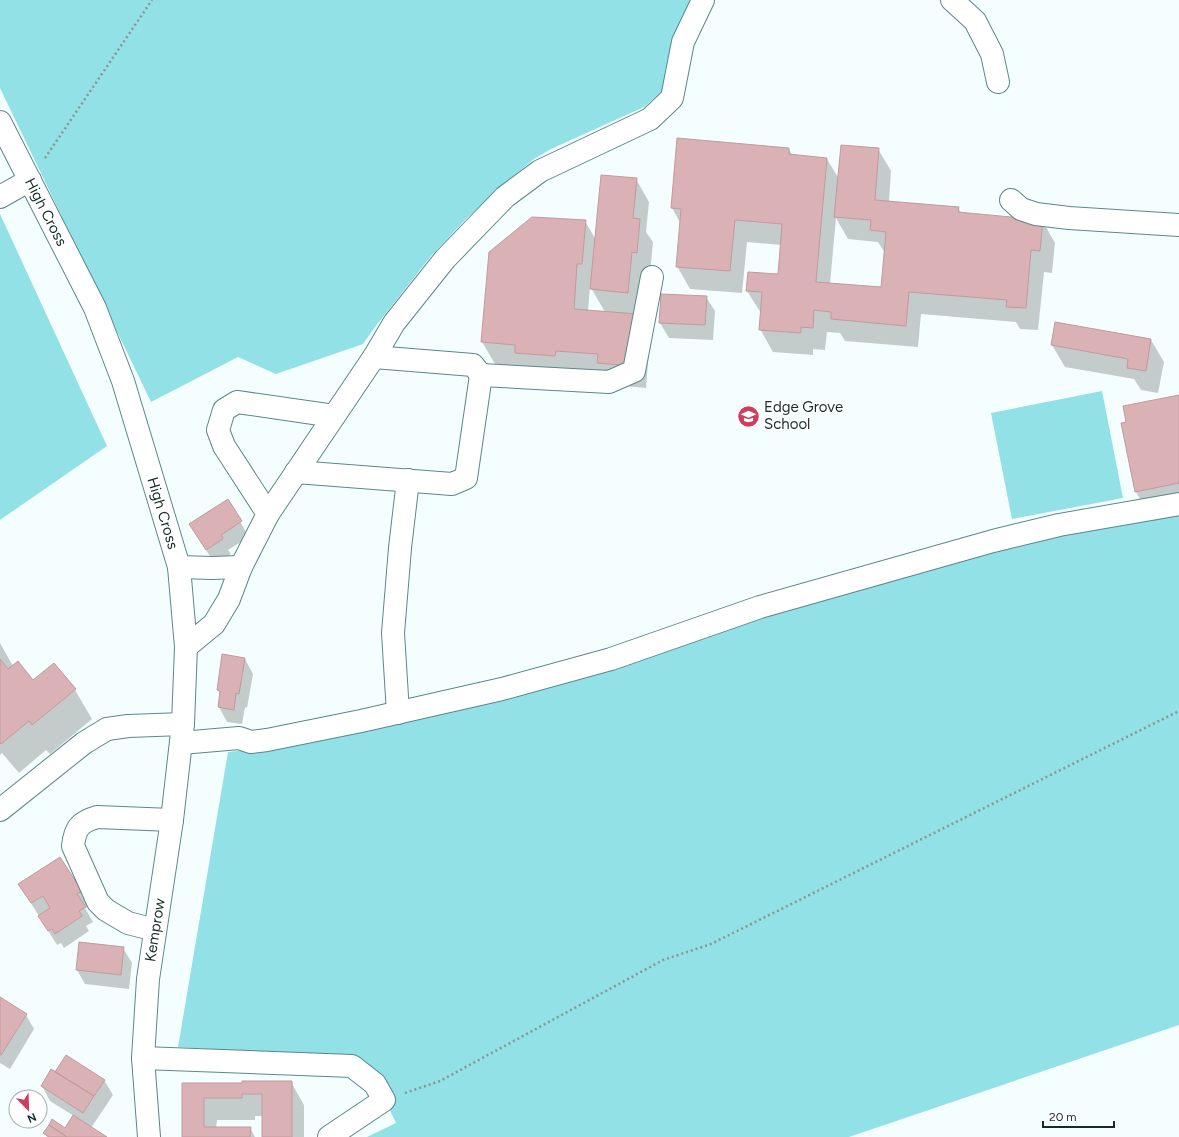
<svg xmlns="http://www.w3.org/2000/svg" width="1179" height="1137" font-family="Figtree,sans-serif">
  <rect width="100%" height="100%" fill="#f5fefe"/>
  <path fill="#91e1e6" d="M 0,0 L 701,0 L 664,89 L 644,107 L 551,149 L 534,159 L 511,178 L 466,219 L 431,256 L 375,327 L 363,344 L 276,374 L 238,357 L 151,402 L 0,88 Z
    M 0,214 L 107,446 L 0,520 Z
    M 1102,391 L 1123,498 L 1012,519 L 991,413 Z
    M 1179,511 L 1179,1025 L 849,1137 L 367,1137 L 396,1123 L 368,1064 L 260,1052 L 178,1047 L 228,752 L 279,746 L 790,604 L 1071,530 Z"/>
  <path fill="#0003" fill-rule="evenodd" d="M 678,140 L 789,149 L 792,155 L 827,159 L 839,179 L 878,149 L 891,171 L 889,202 L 958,208 L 962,214 L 1042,220 L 1055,243 L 1052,273 L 1044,272 L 1038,330 L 1020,329 L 1016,322 L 921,314 L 918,347 L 845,341 L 840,333 L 827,332 L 825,350 L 813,349 L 813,355 L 773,352 L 760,329 L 761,313 L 747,291 L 779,275 L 781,245 L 747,242 L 742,293 L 690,289 L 677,266 L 681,224 L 672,208 ZM 836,218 L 848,239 L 878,242 L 885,253 L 881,288 L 830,284 Z
    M 636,179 L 649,202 L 646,232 L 653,242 L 650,275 L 650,337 L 646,388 L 611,385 L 524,367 L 495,364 L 482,342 L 585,221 L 596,240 ZM 590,286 L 605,312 L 588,311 Z
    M 662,295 L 706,297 L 715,311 L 713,340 L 669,338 L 660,323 Z
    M 1151,340 L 1164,362 L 1158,393 L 1141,390 L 1134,379 L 1065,367 L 1052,345 Z
    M 1179,396 L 1179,516 L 1153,521 L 1136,492 L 1127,423 Z
    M 228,501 L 249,537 L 228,550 L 231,554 L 215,564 L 199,539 Z
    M 0,643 L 13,666 L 33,681 L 54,664 L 75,690 L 92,719 L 50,754 L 46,750 L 19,773 L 2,753 L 0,755 Z
    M 245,659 L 253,674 L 247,708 L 245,707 L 242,724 L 227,722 L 219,707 L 221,696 L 218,690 Z
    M 19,884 L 81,891 L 90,906 L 85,908 L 93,922 L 86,926 L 89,931 L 64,948 L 61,943 L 57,945 Z
    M 123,948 L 132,963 L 129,989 L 85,984 L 77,970 Z
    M 0,998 L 26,1015 L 34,1029 L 10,1069 L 0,1063 Z
    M 56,1073 L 104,1080 L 113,1095 L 91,1128 L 105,1137 L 47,1137 L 44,1133 L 65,1129 L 74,1116 L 50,1101 L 42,1086 Z
    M 291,1082 L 304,1105 L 304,1137 L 263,1137 L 263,1116 L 255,1116 L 255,1120 L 217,1120 L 216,1128 L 250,1128 L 255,1137 L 183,1137 L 183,1084 Z"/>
  <path fill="#dab1b4" stroke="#c29a9d" d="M 677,138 L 789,148 L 789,154 L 827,158 L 816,282 L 881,287 L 886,232 L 870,230 L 871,220 L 834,217 L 841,145 L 879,148 L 875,200 L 959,207 L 958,212 L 1043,220 L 1040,251 L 1031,250 L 1026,308 L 1006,307 L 1007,300 L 909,292 L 906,326 L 831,319 L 831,312 L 814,310 L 813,328 L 801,327 L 801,333 L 759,330 L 762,292 L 746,291 L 748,272 L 778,274 L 782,224 L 735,220 L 730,271 L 676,267 L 681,209 L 671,208 Z
    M 601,175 L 637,178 L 633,218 L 640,219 L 637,253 L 632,252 L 628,293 L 590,289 Z
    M 532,217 L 586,220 L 582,264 L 577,264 L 574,309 L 637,314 L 634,366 L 597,363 L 598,354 L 556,351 L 555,356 L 515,353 L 515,345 L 481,342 L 489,252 Z
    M 661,294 L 707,296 L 705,325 L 659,323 Z
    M 1055,322 L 1151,339 L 1146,371 L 1127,368 L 1128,359 L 1051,345 Z
    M 1179,395 L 1179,483 L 1135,492 L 1121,423 L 1126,422 L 1123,406 Z
    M 228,499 L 242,521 L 221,535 L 223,539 L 206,550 L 189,524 Z
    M 222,654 L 245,658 L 239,694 L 236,693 L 234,710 L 218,707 L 220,691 L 217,690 Z
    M 0,659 L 8,669 L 18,661 L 33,680 L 54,663 L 76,689 L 32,725 L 29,721 L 1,744 L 0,743 Z
    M 60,857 L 82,891 L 77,894 L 86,907 L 79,911 L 82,916 L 55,934 L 52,929 L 48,931 L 38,916 L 50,908 L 43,896 L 31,903 L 18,884 Z
    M 79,942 L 124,947 L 121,975 L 76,970 Z
    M 0,997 L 27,1014 L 1,1055 L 0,1055 Z
    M 66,1055 L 105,1080 L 94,1096 L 55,1072 Z
    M 51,1069 L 94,1096 L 83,1113 L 41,1086 Z
    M 242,1081 L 292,1081 L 292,1137 L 262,1137 L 262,1094 L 242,1094 L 242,1098 L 204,1098 L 204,1127 L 251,1127 L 250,1137 L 182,1137 L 182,1083 L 242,1083 Z
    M 73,1115 L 107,1137 L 67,1137 L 49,1125 L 52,1119 L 65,1128 Z
    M 49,1125 L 67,1137 L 49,1137 L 43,1133 Z"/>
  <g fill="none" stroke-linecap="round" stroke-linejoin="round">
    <defs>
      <g id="minor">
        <path d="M 952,0 L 975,21 L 992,54 L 998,82"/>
        <path id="s1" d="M 0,122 L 95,308 L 123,381 L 179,567 L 186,647 L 183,724 L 172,820 L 148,979 L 143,1058 L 149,1137"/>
        <path d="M 0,197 L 30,180"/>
        <path d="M 1011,200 L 1021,209 L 1036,214 L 1069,218 L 1179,225"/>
        <path d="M 481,375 L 609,382 L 634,371 L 652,277"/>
        <path d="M 296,472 L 452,484 L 466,478 L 481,375 L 473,365 L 374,357"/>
        <path d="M 268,514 L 224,446 L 218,430 L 224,410 L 237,402 L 334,416"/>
        <path d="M 179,567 L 212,568 L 241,567"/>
        <path d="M 186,647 L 214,624 L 229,599 L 241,567 L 268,514 L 374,357 L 394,323 L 445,259 L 505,197 L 540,171 L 650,119 L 672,98 L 683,42 L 703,0"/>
        <path d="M 398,713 L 393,633 L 400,548 L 408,480"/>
        <path d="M 181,743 L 239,738 L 251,742 L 267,740 L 361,721 L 502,689 L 611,659 L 760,607 L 993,541 L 1059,525 L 1179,504"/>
        <path d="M 0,810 L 84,743 L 107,729 L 128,726 L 183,724"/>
        <path d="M 155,930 L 128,923 L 106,910 L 98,902 L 73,846 C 75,828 80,822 97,817 L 172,820"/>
        <path d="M 143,1058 L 352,1066 L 375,1084 L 384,1100 L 329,1137"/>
      </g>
    </defs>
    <use href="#minor" stroke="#5b878a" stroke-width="24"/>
    <path stroke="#889696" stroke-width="2.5" stroke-dasharray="2 3" stroke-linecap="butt" d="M 45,158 L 152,0
      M 405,1093 L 440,1081 L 663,960 L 711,944 L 1179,711"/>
    <use href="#minor" stroke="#fff" stroke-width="22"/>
  </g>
  <defs>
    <symbol id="school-disc" viewBox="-11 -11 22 22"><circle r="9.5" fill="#ce3e5d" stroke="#fff"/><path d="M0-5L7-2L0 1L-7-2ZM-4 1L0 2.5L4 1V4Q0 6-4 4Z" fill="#fff"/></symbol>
  </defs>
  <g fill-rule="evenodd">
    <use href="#school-disc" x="736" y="404" width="25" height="25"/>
  </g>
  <g text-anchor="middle" stroke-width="3.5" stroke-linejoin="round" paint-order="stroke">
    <g font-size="15" fill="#182b2c" stroke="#fff">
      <text dy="5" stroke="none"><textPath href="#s1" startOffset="101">High Cross</textPath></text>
      <text dy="5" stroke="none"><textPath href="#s1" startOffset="425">High Cross</textPath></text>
      <text transform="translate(155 930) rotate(-81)" y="5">Kemprow</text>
    </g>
    <g font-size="15" fill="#182b2c" stroke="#fff" text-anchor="start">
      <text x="764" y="412">Edge Grove<tspan x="764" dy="17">School</tspan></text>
    </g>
  </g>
  <g transform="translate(28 1109) rotate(157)"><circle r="19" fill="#ffffff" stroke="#a3aaab"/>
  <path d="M0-3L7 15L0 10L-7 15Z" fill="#ce3e5d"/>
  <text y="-6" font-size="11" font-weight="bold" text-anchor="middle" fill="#182b2c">N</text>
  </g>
  <path d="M1043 1121v6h71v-6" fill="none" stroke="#182b2c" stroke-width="2"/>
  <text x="1049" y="1121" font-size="12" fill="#182b2c" stroke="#ffffff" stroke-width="3" paint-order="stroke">20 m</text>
</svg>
